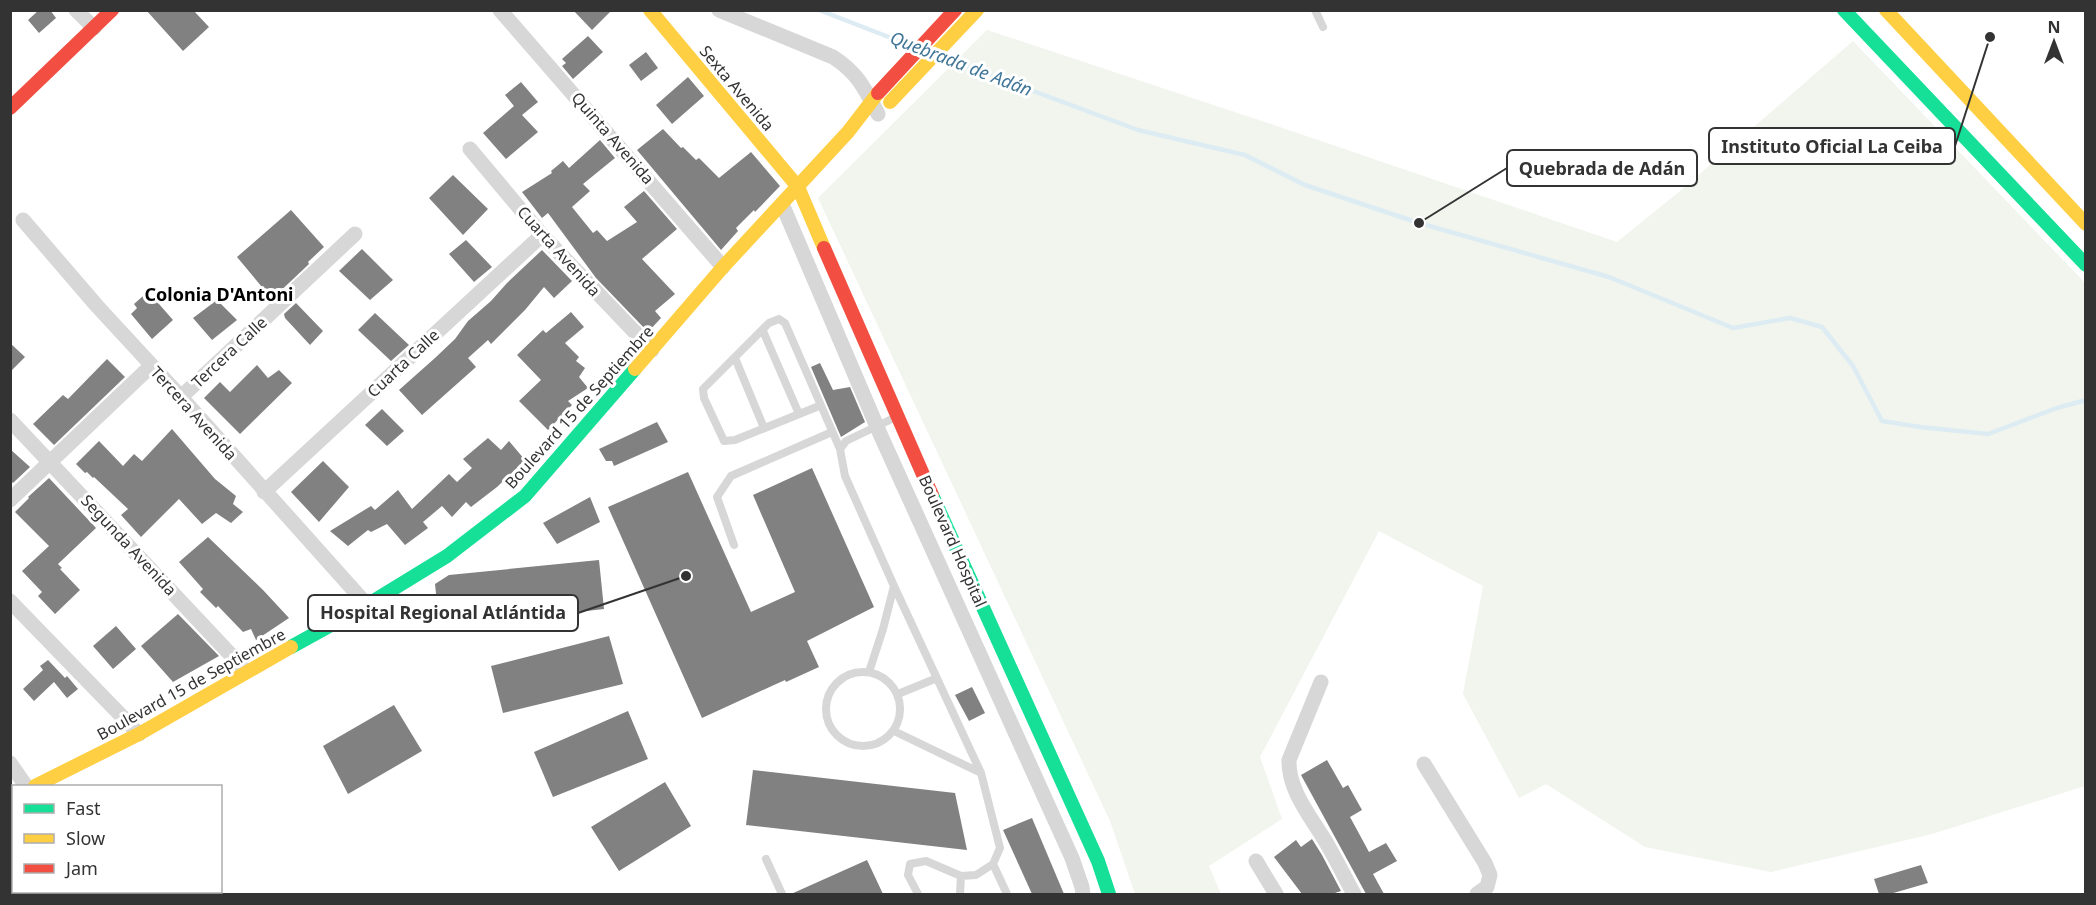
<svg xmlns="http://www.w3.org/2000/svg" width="2096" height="905" font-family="'Noto Sans',sans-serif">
  <rect width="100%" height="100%" fill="#fff"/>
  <path fill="#f1f5ed" d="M 987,30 L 1271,124 L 1617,242 L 1680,191 L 1853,41 L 2085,283 L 2085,786 L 1932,834 L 1771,872 L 1645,847 L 1546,784 L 1519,798 L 1463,694 L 1483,586 L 1379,531 L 1260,757 L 1282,819 L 1209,866 L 1221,894 L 1135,894 L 1110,821 L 818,198 Z"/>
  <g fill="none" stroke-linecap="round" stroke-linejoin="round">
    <path stroke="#ddebf3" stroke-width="4.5" d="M 819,10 L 912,46
      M 942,57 L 1138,130 L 1245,155 L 1305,185 L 1419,223 L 1609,277 L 1733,328 L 1790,318 L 1822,327 L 1853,366 L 1882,421 L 1920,427 L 1988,434 L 2057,408 L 2086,400"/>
  </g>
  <path fill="#818181" d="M 39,10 L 50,10 L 56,18 L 39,33 L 28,20 Z
    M 146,10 L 193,10 L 209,27 L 183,51 Z
    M 573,10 L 612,10 L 592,30 Z
    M 588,36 L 603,52 L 573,79 L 562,66 L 566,63 L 562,59 Z
    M 646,52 L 658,68 L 641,81 L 629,65 Z
    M 688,77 L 704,96 L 672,124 L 656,105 Z
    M 521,82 L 538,102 L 522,115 L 538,132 L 506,159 L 483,133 L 514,106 L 505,95 Z
    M 663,129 L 681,148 L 683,147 L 696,160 L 699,158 L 719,178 L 751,152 L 780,186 L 755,212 L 754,210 L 736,228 L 738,231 L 721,250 L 637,150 Z
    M 600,140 L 615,158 L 583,184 L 590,191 L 572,207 L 593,233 L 597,230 L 607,241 L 637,222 L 624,207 L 644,191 L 677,229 L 642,259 L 675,294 L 655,311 L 661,318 L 648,332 L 596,278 L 548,213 L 542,218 L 522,192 L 552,173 L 551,171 L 563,161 L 569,168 Z
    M 453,175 L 488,209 L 463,235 L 429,198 Z
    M 291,210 L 324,247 L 308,262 L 309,264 L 272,299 L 237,257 Z
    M 466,240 L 492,267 L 474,282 L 449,254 Z
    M 362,249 L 393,280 L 370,300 L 339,271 Z
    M 542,250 L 572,281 L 554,298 L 544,287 L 525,310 L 491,344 L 488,340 L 468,358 L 476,367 L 422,415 L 399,390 L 435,358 L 455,339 L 468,321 L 491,301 L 507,283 Z
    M 143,296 L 148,301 L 152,296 L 173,320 L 152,339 L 131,314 L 137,308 L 134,304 Z
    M 217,300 L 237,320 L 212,340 L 193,318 Z
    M 296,303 L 323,331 L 310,345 L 285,318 L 284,314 Z
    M 571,312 L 584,327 L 565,343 L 579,357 L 576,361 L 585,368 L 579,377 L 588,388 L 568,401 L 572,405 L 548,430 L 519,401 L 541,380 L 517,355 L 543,330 L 546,333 Z
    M 375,313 L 409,345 L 391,361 L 358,330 Z
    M 10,343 L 25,357 L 10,372 Z
    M 107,359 L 125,377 L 54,445 L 33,424 L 63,395 L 68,399 Z
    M 820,363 L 833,390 L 850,387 L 865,422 L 841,437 L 811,367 Z
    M 257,365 L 268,378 L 279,370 L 292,383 L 240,434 L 204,398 L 220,382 L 230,392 Z
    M 382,409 L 404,431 L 387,446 L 365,425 Z
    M 657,422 L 668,442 L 614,466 L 612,461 L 606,461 L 599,449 Z
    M 172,429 L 215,479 L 236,496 L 233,504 L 243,512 L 231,523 L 216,513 L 202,524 L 179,499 L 141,537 L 121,515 L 128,509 L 94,477 L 93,478 L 87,472 L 85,473 L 76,464 L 99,441 L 123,466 L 134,454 L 142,461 Z
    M 488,438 L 501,450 L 509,441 L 525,460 L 497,487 L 471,507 L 466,502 L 452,517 L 442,506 L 423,522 L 428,528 L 405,545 L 387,524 L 371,532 L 368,530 L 348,546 L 330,531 L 371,506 L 375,510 L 398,490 L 412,509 L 449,474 L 457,482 L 472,468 L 463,459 Z
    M 10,449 L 30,467 L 13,483 L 10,480 Z
    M 323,461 L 349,487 L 319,522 L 291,492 Z
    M 812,468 L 874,607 L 807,641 L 819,667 L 786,682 L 785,680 L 702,718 L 608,507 L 688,472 L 751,612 L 795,592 L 753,495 Z
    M 49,478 L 96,528 L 58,564 L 62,568 L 60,569 L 80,590 L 55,614 L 38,596 L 42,592 L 22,571 L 49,546 L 15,512 L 29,498 L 28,497 Z
    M 590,497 L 600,522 L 557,544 L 543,523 Z
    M 208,537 L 263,590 L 289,618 L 256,640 L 251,629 L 243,632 L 218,606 L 216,608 L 200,592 L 203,589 L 179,562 Z
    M 599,560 L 604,609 L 474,624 L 475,627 L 440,632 L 435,584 L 449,575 Z
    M 178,614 L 219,656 L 173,682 L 141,646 Z
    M 116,626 L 136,649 L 113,669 L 93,646 Z
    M 609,636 L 623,684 L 503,713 L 491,666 Z
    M 48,660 L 65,678 L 67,676 L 78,689 L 67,698 L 54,682 L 34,701 L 23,689 L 43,670 L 40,666 Z
    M 972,687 L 985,713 L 969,721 L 955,695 Z
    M 394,705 L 422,751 L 348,794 L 323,746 Z
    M 628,711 L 648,759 L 553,797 L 534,752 Z
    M 1327,760 L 1343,788 L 1348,785 L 1362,810 L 1350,817 L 1369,852 L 1386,843 L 1397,861 L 1373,874 L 1384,894 L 1366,894 L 1301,775 Z
    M 753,770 L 955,793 L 967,850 L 746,825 Z
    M 665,782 L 691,826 L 619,871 L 591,827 Z
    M 1032,818 L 1064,894 L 1032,894 L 1003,830 Z
    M 1312,839 L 1322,855 L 1341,891 L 1332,894 L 1302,894 L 1274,857 L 1296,840 L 1301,847 Z
    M 867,860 L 883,894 L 791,894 Z
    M 1921,865 L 1928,883 L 1890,894 L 1879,894 L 1874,879 Z"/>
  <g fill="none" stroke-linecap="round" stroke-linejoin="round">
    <path stroke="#d7d7d7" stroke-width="8" d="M 1315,10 L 1323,27
      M 763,331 L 799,414
      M 735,358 L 764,428
      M 819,406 L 735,440 L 724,441 L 704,398 L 703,389 L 769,323 L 779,319 L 785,323 L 840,449
      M 734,545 L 717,497 L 731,476 L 832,432
      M 894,586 L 981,773 L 1000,848 L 993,864 L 976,875 L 961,876 L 926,861 L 910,864 L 908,875 L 918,894
      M826 709a37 37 0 1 1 74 0a37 37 0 1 1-74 0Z
      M 869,672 L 883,629 L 894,586 L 845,476 L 840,449 L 846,441 L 896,417
      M 898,694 L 937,678
      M 894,731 L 981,773
      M 766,859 L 782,894
      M 993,864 L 1007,894
      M 960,894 L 961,876"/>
    <path stroke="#d7d7d7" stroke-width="15" d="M 76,10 L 94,28
      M 500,10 L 723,267
      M 719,10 L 833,57 C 858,73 865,89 878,114
      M 470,149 L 542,235 L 652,350
      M 782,204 L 881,436 L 1072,858 L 1082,887 L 1083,894
      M 23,220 L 97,306 L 181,397 L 367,605
      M 181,397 L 355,234
      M 10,420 L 246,671
      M 264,492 L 542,235
      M 10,500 L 151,366
      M 10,601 L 139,734
      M 1321,682 L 1289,760 C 1288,791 1312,818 1327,844 C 1337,861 1345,878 1354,894
      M 10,763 L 26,786
      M 1424,764 L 1485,863 L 1490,875 L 1487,887 L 1477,894
      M 1256,861 L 1276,894"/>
    <path stroke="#16e098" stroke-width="14" d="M 1844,10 L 2086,265
      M 932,495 L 1098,861 L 1109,894
      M 291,647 L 367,605 L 447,556 L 525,496 L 635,369
      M 10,800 L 14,798"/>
    <path stroke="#ffcf43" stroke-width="14" d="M 650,10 L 798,187 L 824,248
      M 1886,10 L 2086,224
      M 890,102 L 977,10
      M 635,369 L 723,267 L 848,132 L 878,93
      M 35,786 L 139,734 L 291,647"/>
    <path stroke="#f24e42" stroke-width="14" d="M 878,93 L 955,10
      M 10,108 L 112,10
      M 824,248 L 932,495"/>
  </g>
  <g text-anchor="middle" stroke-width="6" stroke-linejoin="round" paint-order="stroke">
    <g font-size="16" fill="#333" stroke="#fff">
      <text transform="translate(737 88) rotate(50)" y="6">Sexta Avenida</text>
      <text transform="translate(613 138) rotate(49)" y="6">Quinta Avenida</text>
      <text transform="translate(559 251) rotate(48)" y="6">Cuarta Avenida</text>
      <text transform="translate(229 352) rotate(-43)" y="6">Tercera Calle</text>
      <text transform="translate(403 363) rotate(-43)" y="6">Cuarta Calle</text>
      <text transform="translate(579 407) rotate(-48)" y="6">Boulevard 15 de Septiembre</text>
      <text transform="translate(194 413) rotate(48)" y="6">Tercera Avenida</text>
      <text transform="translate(953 541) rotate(66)" y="6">Boulevard Hospital</text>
      <text transform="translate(129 545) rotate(47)" y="6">Segunda Avenida</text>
      <text transform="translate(191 684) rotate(-29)" y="6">Boulevard 15 de Septiembre</text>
    </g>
    <g font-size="18" font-style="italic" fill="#3f7597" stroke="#fff">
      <text transform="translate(961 64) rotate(21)" y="6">Quebrada de Adán</text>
    </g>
    <g font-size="18" font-weight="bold" fill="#000" stroke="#fff">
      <text x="219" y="301">Colonia D'Antoni</text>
    </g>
  </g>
  <path fill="none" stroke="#333" stroke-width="2" d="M1990 37L1955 146M1419 223L1507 168M686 576L578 613"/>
  <g fill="#333" stroke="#fff" stroke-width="2">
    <circle cx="1990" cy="37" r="6"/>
    <circle cx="1419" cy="223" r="6"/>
    <circle cx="686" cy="576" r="6"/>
  </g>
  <g fill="#fff" stroke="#333" stroke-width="2">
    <rect x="1709" y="128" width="246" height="36" rx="6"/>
    <rect x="1507" y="150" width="190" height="36" rx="6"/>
    <rect x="308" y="595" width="270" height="36" rx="6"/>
  </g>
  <g font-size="18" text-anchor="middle" font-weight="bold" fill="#333">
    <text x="1832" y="153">Instituto Oficial La Ceiba</text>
    <text x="1602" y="175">Quebrada de Adán</text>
    <text x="443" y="619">Hospital Regional Atlántida</text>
  </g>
  <rect width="2096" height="905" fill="none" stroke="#333333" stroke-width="24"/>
  <rect x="12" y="785" width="210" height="108" fill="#ffffff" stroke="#adadad" stroke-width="1.5"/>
  <rect x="24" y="804" width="30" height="9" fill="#16e098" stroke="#adadad" stroke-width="1.5"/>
  <text x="66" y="815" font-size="18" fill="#333333">Fast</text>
  <rect x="24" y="834" width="30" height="9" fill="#ffcf43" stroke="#adadad" stroke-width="1.5"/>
  <text x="66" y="845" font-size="18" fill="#333333">Slow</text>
  <rect x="24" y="864" width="30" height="9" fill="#f24e42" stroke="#adadad" stroke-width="1.5"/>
  <text x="66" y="875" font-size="18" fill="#333333">Jam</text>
  <g transform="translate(2054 42)" stroke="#ffffff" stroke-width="4.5" paint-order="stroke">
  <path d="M0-4.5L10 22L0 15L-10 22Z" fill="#333333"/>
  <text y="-9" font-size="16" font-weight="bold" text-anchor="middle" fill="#333333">N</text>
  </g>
</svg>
